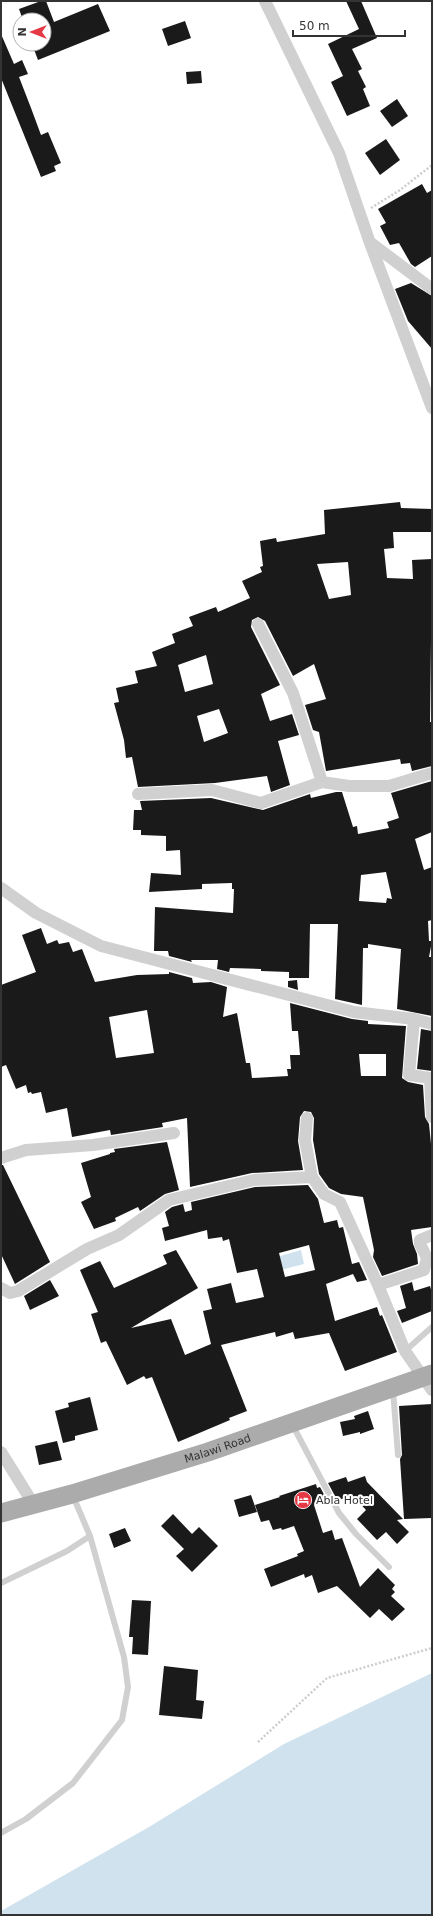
<svg xmlns="http://www.w3.org/2000/svg" width="433" height="1916" font-family="'DejaVu Sans',sans-serif">
  <rect width="100%" height="100%" fill="#fff"/>
  <path fill="#cfe2ee" d="M 301,1250 L 304,1264 L 273,1272 L 270,1259 Z
    M 432,1673 L 432,1915 L 1,1915 L 1,1911 L 149,1827 L 284,1744 Z"/>
  <path fill="#1a1a1a" fill-rule="evenodd" d="M 41,1 L 46,1 L 54,22 L 98,4 L 110,31 L 38,60 L 32,44 L 44,44 L 44,20 L 23,20 L 19,9 Z
    M 346,1 L 361,1 L 377,38 L 352,49 L 362,69 L 358,71 L 366,87 L 363,89 L 370,106 L 347,116 L 331,82 L 343,76 L 328,44 L 359,29 Z
    M 185,21 L 191,38 L 168,46 L 162,29 Z
    M 1,34 L 14,64 L 22,60 L 28,74 L 19,77 L 31,108 L 41,135 L 48,132 L 61,163 L 54,166 L 56,171 L 41,177 L 1,78 Z
    M 201,71 L 202,83 L 187,84 L 186,72 Z
    M 397,99 L 408,116 L 392,127 L 380,111 Z
    M 386,139 L 400,160 L 380,175 L 365,153 Z
    M 422,184 L 427,193 L 432,190 L 432,256 L 415,267 L 411,264 L 399,243 L 390,245 L 380,226 L 386,223 L 378,209 Z
    M 411,283 L 432,296 L 432,349 L 408,321 L 395,289 Z
    M 400,502 L 401,508 L 432,509 L 432,532 L 393,532 L 394,548 L 384,549 L 387,578 L 413,579 L 412,560 L 432,559 L 430,722 L 432,722 L 432,766 L 412,771 L 410,763 L 401,764 L 400,759 L 326,771 L 319,732 L 313,730 L 305,705 L 326,699 L 314,664 L 293,676 L 265,621 L 258,617 L 252,620 L 251,627 L 280,685 L 261,694 L 270,721 L 292,714 L 299,735 L 278,741 L 290,785 L 271,792 L 267,776 L 215,783 L 138,787 L 132,757 L 126,758 L 124,740 L 114,703 L 119,702 L 116,688 L 138,683 L 135,671 L 157,666 L 152,652 L 175,643 L 172,634 L 193,626 L 189,617 L 216,607 L 218,612 L 250,598 L 242,581 L 262,572 L 260,567 L 263,566 L 260,541 L 276,538 L 277,542 L 325,534 L 324,510 ZM 348,562 L 351,595 L 329,599 L 317,564 ZM 206,655 L 213,684 L 185,692 L 178,665 ZM 219,709 L 228,733 L 204,742 L 197,716 Z
    M 432,781 L 432,832 L 415,839 L 424,870 L 432,867 L 432,920 L 428,921 L 429,941 L 432,941 L 429,957 L 432,957 L 432,1016 L 397,1009 L 401,949 L 368,944 L 368,948 L 363,948 L 362,1005 L 335,999 L 338,924 L 310,924 L 309,978 L 289,978 L 289,972 L 261,971 L 261,969 L 230,968 L 229,972 L 217,969 L 218,960 L 191,960 L 192,962 L 169,956 L 168,951 L 154,951 L 155,907 L 233,913 L 234,889 L 232,889 L 232,883 L 202,884 L 202,889 L 149,892 L 151,873 L 181,875 L 180,850 L 166,851 L 166,836 L 141,835 L 141,830 L 133,830 L 134,810 L 142,810 L 140,801 L 211,798 L 263,810 L 310,794 L 311,798 L 336,792 L 342,792 L 353,827 L 357,826 L 358,834 L 389,828 L 387,822 L 399,818 L 391,793 ZM 386,872 L 392,899 L 387,898 L 386,903 L 359,901 L 361,875 Z
    M 41,928 L 47,944 L 57,940 L 59,944 L 69,942 L 73,952 L 82,949 L 95,982 L 137,975 L 169,974 L 169,972 L 192,978 L 193,983 L 211,982 L 227,987 L 223,1017 L 237,1013 L 246,1063 L 250,1063 L 252,1078 L 288,1076 L 287,1069 L 291,1069 L 290,1055 L 300,1055 L 298,1031 L 292,1031 L 290,1003 L 352,1019 L 368,1021 L 368,1024 L 406,1026 L 402,1078 L 408,1082 L 423,1085 L 425,1117 L 429,1124 L 432,1154 L 432,1227 L 411,1230 L 413,1244 L 417,1254 L 418,1264 L 382,1276 L 373,1257 L 374,1250 L 363,1197 L 341,1194 L 329,1188 L 319,1174 L 313,1140 L 314,1118 L 311,1112 L 304,1111 L 300,1117 L 298,1141 L 303,1170 L 252,1173 L 190,1187 L 187,1118 L 162,1123 L 163,1127 L 111,1135 L 110,1130 L 72,1137 L 67,1108 L 46,1113 L 41,1092 L 32,1094 L 31,1092 L 28,1093 L 26,1085 L 16,1089 L 6,1065 L 1,1067 L 1,985 L 36,972 L 22,935 ZM 147,1010 L 154,1053 L 116,1058 L 109,1017 ZM 359,1054 L 386,1054 L 386,1076 L 361,1076 Z
    M 297,980 L 298,990 L 288,987 L 288,981 Z
    M 421,1029 L 432,1031 L 432,1071 L 417,1069 Z
    M 167,1142 L 179,1190 L 165,1194 L 140,1211 L 138,1207 L 115,1218 L 116,1221 L 94,1229 L 81,1202 L 91,1197 L 81,1163 L 110,1154 L 110,1153 L 115,1152 L 114,1149 Z
    M 1,1165 L 3,1165 L 50,1262 L 15,1284 L 1,1254 Z
    M 308,1185 L 318,1199 L 324,1223 L 337,1220 L 339,1228 L 343,1227 L 352,1264 L 359,1262 L 367,1280 L 357,1282 L 353,1274 L 326,1284 L 335,1321 L 377,1307 L 380,1316 L 382,1315 L 397,1352 L 345,1371 L 329,1333 L 295,1339 L 293,1332 L 276,1337 L 275,1332 L 221,1345 L 247,1411 L 229,1418 L 230,1420 L 178,1442 L 152,1377 L 146,1379 L 144,1376 L 127,1385 L 106,1341 L 101,1343 L 91,1314 L 98,1312 L 80,1270 L 100,1261 L 114,1288 L 167,1264 L 163,1255 L 176,1250 L 198,1288 L 131,1328 L 171,1319 L 185,1355 L 211,1344 L 203,1311 L 212,1309 L 207,1289 L 231,1283 L 236,1303 L 264,1297 L 257,1269 L 237,1273 L 229,1239 L 223,1241 L 222,1237 L 208,1239 L 207,1230 L 165,1241 L 162,1228 L 169,1226 L 165,1212 L 172,1207 L 183,1204 L 185,1212 L 192,1210 L 191,1202 L 255,1187 ZM 309,1245 L 315,1270 L 285,1277 L 279,1253 Z
    M 50,1280 L 59,1296 L 30,1310 L 24,1296 Z
    M 412,1282 L 414,1291 L 430,1286 L 432,1293 L 432,1311 L 402,1323 L 397,1311 L 406,1308 L 400,1286 Z
    M 90,1397 L 98,1430 L 75,1436 L 75,1440 L 63,1443 L 55,1411 L 69,1407 L 68,1403 Z
    M 432,1404 L 432,1518 L 404,1519 L 400,1459 L 402,1455 L 399,1406 Z
    M 368,1411 L 374,1429 L 360,1434 L 360,1432 L 343,1436 L 340,1422 L 355,1419 L 354,1416 Z
    M 57,1441 L 62,1460 L 39,1465 L 35,1446 Z
    M 365,1476 L 367,1482 L 403,1519 L 397,1520 L 409,1532 L 397,1544 L 386,1532 L 377,1540 L 357,1519 L 366,1510 L 352,1495 L 339,1500 L 338,1497 L 335,1496 L 328,1483 L 346,1477 L 348,1482 Z
    M 316,1484 L 317,1488 L 320,1487 L 327,1500 L 314,1505 L 323,1533 L 332,1530 L 335,1540 L 342,1538 L 360,1587 L 378,1568 L 395,1585 L 392,1589 L 395,1592 L 391,1596 L 405,1609 L 392,1621 L 379,1609 L 370,1618 L 337,1586 L 318,1593 L 312,1575 L 305,1578 L 304,1574 L 271,1587 L 264,1569 L 298,1556 L 297,1554 L 304,1551 L 294,1526 L 282,1530 L 281,1528 L 273,1530 L 269,1520 L 261,1522 L 255,1505 L 280,1497 L 279,1496 Z
    M 251,1495 L 257,1512 L 239,1517 L 234,1500 Z
    M 173,1514 L 192,1534 L 199,1527 L 218,1546 L 192,1572 L 176,1556 L 184,1549 L 161,1526 Z
    M 125,1528 L 131,1541 L 114,1548 L 109,1534 Z
    M 132,1600 L 151,1601 L 148,1655 L 132,1654 L 133,1637 L 129,1637 Z
    M 164,1666 L 198,1670 L 196,1700 L 204,1701 L 202,1719 L 159,1715 Z"/>
  <g fill="none" stroke-linecap="round" stroke-linejoin="round">
    <path stroke="#cdcdcd" stroke-width="2.5" stroke-dasharray="2 2" stroke-linecap="butt" d="M 371,208 L 400,190 L 432,165
      M 258,1742 L 327,1678 L 432,1648"/>
    <path stroke="#d0d0d0" stroke-width="6" d="M 405,1351 L 432,1327
      M 393,1390 L 398,1455
      M 292,1424 L 339,1513 L 356,1534 L 389,1567
      M 1,1583 L 67,1551 L 90,1536
      M 1,1833 L 26,1819 L 73,1783 L 122,1720 L 128,1687 L 124,1657 L 90,1536 L 73,1496"/>
    <path stroke="#d0d0d0" stroke-width="12" d="M 265,1 L 339,153 L 370,243 L 432,408
      M 371,243 L 432,289
      M 258,624 L 293,693 L 322,782
      M 138,794 L 212,790 L 261,803 L 322,782 L 349,786 L 389,786 L 432,773
      M 1,888 L 36,913 L 101,946 L 354,1012 L 414,1019 L 432,1024
      M 414,1019 L 409,1075 L 430,1078 L 432,1117
      M 307,1118 L 305,1140 L 312,1177
      M 1,1158 L 26,1150 L 93,1145 L 174,1133
      M 378,1285 L 424,1270 L 427,1258 L 420,1244 L 420,1240 L 432,1235
      M 1,1288 L 10,1293 L 18,1291 L 87,1249 L 119,1235 L 169,1200 L 254,1180 L 312,1177 L 324,1194 L 340,1202 L 378,1285 L 405,1351 L 432,1390
      M 1,1452 L 34,1505"/>
    <path stroke="#ababab" stroke-width="19" id="s1" d="M 1,1513 L 72,1494 L 208,1452 L 432,1374"/>
  </g>
  <defs>
    <symbol id="hotel-disc" viewBox="-11 -11 22 22"><circle r="9.5" fill="#e63946" stroke="#fff"/><path d="M-6-4.5h1.5V1H6V5H4.5V3h-9V5H-6ZM-4 0a1.8 1.8 0 1 1 3.6 0ZM.5 0V-2.5h3Q6-2.5 6 0Z" fill="#fff"/></symbol>
  </defs>
  <g fill-rule="evenodd">
    <use href="#hotel-disc" x="293" y="1490" width="20" height="20"/>
  </g>
  <g text-anchor="middle" stroke-width="4" stroke-linejoin="round" paint-order="stroke">
    <g font-size="11" fill="#333" stroke="#fff">
      <text dy="4" stroke="none"><textPath href="#s1" startOffset="226">Malawi Road</textPath></text>
    </g>
    <g font-size="11" fill="#333" stroke="#fff" text-anchor="start">
      <text x="316" y="1504">Abla Hotel</text>
    </g>
  </g>
  <rect width="433" height="1916" fill="none" stroke="#333333" stroke-width="4"/>
  <g transform="translate(32 32) rotate(270)"><circle r="19" fill="#ffffff" stroke="#adadad"/>
  <path d="M0-3L7 15L0 10L-7 15Z" fill="#e63946"/>
  <text y="-6" font-size="11" font-weight="bold" text-anchor="middle" fill="#333333">N</text>
  </g>
  <path d="M293 30v6h112v-6" fill="none" stroke="#333333" stroke-width="2"/>
  <text x="299" y="30" font-size="12" fill="#333333" stroke="#ffffff" stroke-width="3" paint-order="stroke">50 m</text>
</svg>
